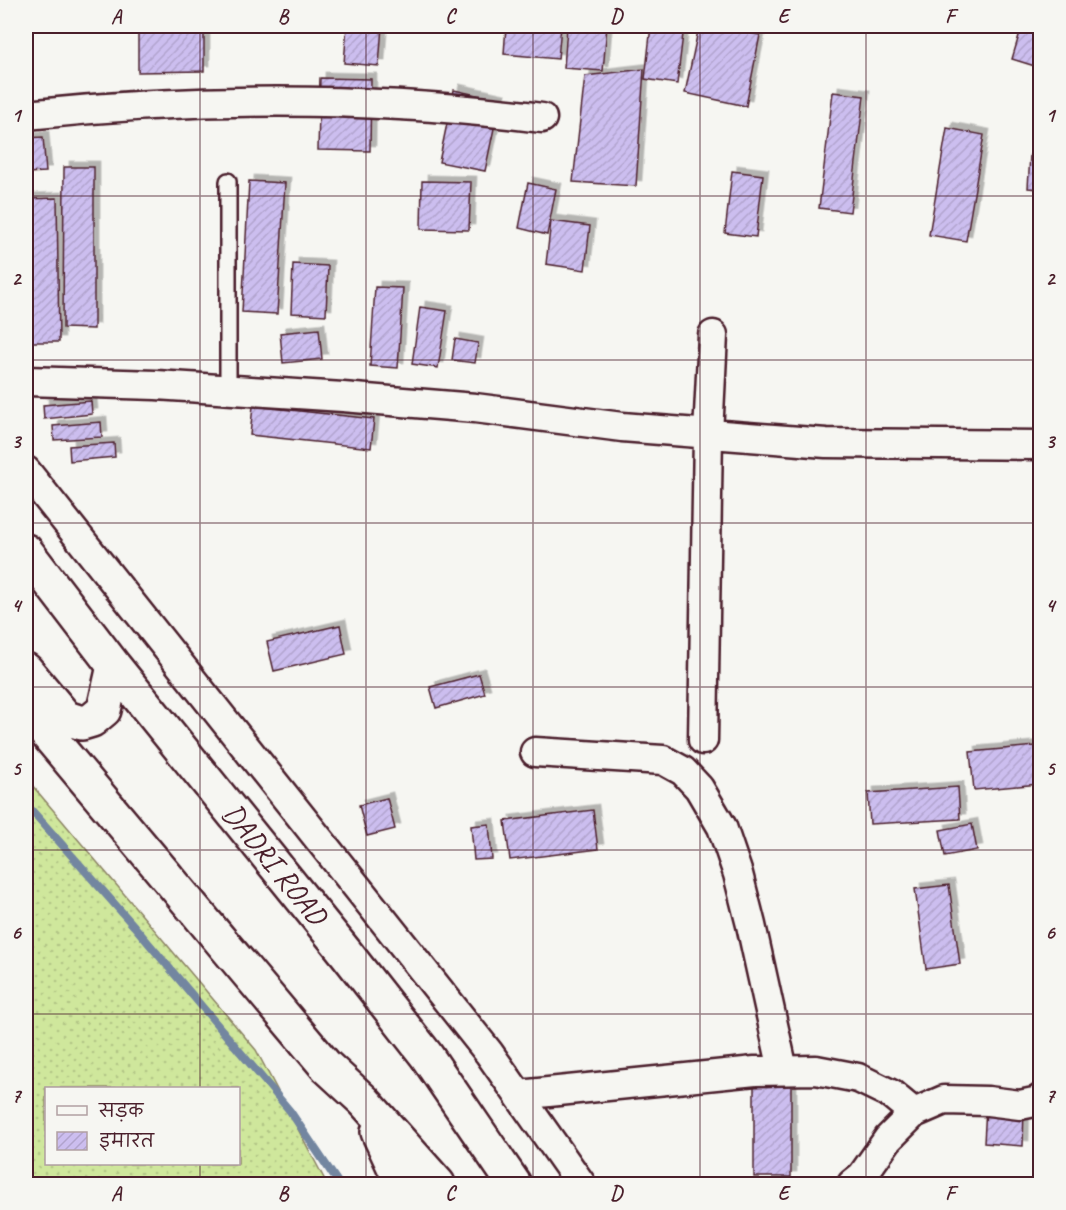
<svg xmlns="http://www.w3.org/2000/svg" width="1066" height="1210" font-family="Caveat,'Playpen Sans Deva',sans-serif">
  <defs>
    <pattern id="grass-dots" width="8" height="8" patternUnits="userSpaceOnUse" patternTransform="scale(1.5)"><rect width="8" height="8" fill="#cfe79c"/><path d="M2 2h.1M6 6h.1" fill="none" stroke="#b3c687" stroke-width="1.8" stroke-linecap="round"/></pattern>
    <pattern id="building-hatch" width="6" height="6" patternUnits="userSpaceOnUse" patternTransform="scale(1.5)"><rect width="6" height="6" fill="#ccbeef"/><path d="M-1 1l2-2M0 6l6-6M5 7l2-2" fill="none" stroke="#b1a3cd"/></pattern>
    <filter id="shadow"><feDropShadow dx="5.5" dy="-5.5" stdDeviation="0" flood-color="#0004"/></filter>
  </defs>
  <rect width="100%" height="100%" fill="#f6f6f2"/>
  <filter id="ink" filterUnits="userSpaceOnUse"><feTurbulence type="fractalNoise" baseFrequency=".0167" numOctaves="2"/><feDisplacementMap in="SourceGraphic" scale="12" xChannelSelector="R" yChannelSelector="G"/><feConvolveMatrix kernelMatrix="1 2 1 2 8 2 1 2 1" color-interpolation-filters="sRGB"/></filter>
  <g filter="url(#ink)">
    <path fill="url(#grass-dots)" stroke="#8c8364" stroke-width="1.5" fill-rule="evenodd" d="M 26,778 L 256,1050 L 327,1184 L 26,1184 ZM 46,1088 L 238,1088 L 238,1164 L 46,1164 Z"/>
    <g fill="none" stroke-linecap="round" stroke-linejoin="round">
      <path stroke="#7386a0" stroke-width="8" d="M 26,804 L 134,926 L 290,1111 L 339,1184"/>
    </g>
    <path fill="url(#building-hatch)" stroke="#4a1f2b" stroke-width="1.5" filter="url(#shadow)" d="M 138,26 L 204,26 L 204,71 L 138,72 Z
      M 347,26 L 382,26 L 379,66 L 344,63 Z
      M 506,26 L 561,26 L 558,59 L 504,54 Z
      M 567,26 L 607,26 L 603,71 L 564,68 Z
      M 651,26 L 684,26 L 677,84 L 645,79 Z
      M 699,26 L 715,26 L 760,35 L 746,106 L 685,93 Z
      M 1021,29 L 1040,35 L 1040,60 L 1038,67 L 1012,59 Z
      M 644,69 L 636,186 L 573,182 L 585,76 Z
      M 320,78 L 371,79 L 370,151 L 318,150 Z
      M 454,90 L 500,100 L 485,171 L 439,162 Z
      M 833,92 L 864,96 L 850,212 L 819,208 Z
      M 947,128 L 984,135 L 966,241 L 929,235 Z
      M 43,137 L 46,172 L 26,173 L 26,138 Z
      M 1030,155 L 1040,156 L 1040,189 L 1028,188 Z
      M 64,167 L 94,167 L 94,329 L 63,328 Z
      M 732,171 L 763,175 L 756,237 L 725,233 Z
      M 249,181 L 285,183 L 277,314 L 242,312 Z
      M 422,181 L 471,182 L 469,230 L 421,229 Z
      M 528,183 L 556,189 L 547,235 L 519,228 Z
      M 57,198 L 59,342 L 27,342 L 26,199 Z
      M 551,221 L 590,226 L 585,270 L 546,264 Z
      M 293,264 L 328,266 L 326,315 L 291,313 Z
      M 375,287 L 403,288 L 398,368 L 370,366 Z
      M 420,307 L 447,311 L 438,368 L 412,364 Z
      M 319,329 L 322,359 L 283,363 L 280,333 Z
      M 455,339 L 478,343 L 475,363 L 452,360 Z
      M 91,401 L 92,414 L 44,419 L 43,405 Z
      M 253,406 L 374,419 L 371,448 L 250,435 Z
      M 101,422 L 102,437 L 54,440 L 53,426 Z
      M 114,443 L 115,457 L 70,461 L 69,446 Z
      M 340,625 L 346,654 L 274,671 L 267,642 Z
      M 479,674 L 485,694 L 436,708 L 430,687 Z
      M 1036,746 L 1039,784 L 974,790 L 970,752 Z
      M 958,787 L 960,819 L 870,824 L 868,793 Z
      M 387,798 L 395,829 L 367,836 L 359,805 Z
      M 593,810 L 598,849 L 510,860 L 505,821 Z
      M 489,824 L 492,859 L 474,860 L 471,826 Z
      M 972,824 L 977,850 L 945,856 L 940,830 Z
      M 949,885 L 960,964 L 926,969 L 915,889 Z
      M 754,1082 L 791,1082 L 791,1177 L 754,1177 Z
      M 986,1107 L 1024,1109 L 1023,1146 L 984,1143 Z"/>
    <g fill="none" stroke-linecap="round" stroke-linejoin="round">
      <defs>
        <path id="lane" d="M 228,181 L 228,390"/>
        <path id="street" d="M 26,115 C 197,97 371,96 542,118
          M 26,381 L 156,385 L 343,397 L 475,408 L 622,427 L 826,443 L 1040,445
          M 26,471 L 489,1053 L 581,1184
          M 703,740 L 708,434 L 713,335
          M 535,752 L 663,760 L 683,771 L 699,788 L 722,827 L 738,874 L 751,925 L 783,1070
          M 519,1095 L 755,1071 L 816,1070 L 858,1078 L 891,1094 L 914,1113
          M 852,1184 L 862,1176 L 888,1139 L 914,1113 L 944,1100 L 988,1101 L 1020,1105 L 1039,1101 L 1040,1099"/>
        <path id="secondary" d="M 26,551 L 114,666 L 346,953 L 426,1055 L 514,1184
          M 26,670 L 66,718 L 82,723 L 92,720 L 104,710 L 114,666
          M 26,709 L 326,1066 L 364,1101 L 438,1184
          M 378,1132 L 402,1184"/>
      </defs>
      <use href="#lane" stroke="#4a1f2b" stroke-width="20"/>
      <use href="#street" stroke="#4a1f2b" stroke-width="33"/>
      <use href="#secondary" stroke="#4a1f2b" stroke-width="38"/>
      <use href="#lane" stroke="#f6f6f2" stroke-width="15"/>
      <use href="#street" stroke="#f6f6f2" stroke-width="28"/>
      <use href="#secondary" stroke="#f6f6f2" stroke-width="33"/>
    </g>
  </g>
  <path fill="none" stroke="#4a1f2b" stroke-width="1.5" stroke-opacity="0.55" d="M 200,26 L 200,1088M 366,26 L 366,1184M 533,26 L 533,1184M 700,26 L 700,1184M 866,26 L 866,1184M 26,196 L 1040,196M 26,360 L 1040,360M 26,523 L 1040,523M 26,687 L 1040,687M 26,850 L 1040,850M 26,1014 L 1040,1014M 200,1164 L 200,1184"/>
  <g text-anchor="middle" stroke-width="4.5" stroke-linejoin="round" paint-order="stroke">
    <g font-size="30" fill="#4a1f2b" stroke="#f6f6f2">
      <text transform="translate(275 864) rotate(51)" y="10">DADRI ROAD</text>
    </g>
  </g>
  <rect width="1066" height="1210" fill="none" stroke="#f6f6f2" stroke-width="66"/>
  <rect x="45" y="1087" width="195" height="78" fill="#f6f6f2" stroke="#b1a0a2" stroke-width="1.5"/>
  <rect x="57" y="1106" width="30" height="9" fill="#f6f6f2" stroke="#b1a0a2" stroke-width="1.5"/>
  <text x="99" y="1117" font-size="18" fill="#4a1f2b">सड़क</text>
  <rect x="57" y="1132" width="30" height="18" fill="url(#building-hatch)" stroke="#b1a0a2" stroke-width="1.5"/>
  <text x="99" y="1147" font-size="18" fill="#4a1f2b">इमारत</text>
  <rect x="33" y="33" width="1000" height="1144" fill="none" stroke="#4a1f2b" stroke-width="2"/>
  <g font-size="20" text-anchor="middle" font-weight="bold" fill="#4a1f2b">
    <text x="116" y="23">A</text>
    <text x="283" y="23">B</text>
    <text x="450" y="23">C</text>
    <text x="616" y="23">D</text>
    <text x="783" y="23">E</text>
    <text x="950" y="23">F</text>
    <text x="16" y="122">1</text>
    <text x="1050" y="122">1</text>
    <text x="16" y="285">2</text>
    <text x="1050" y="285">2</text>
    <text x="16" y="448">3</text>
    <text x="1050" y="448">3</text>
    <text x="16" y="612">4</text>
    <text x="1050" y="612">4</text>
    <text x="16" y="775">5</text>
    <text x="1050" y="775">5</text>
    <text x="16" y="939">6</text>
    <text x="1050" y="939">6</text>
    <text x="16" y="1102">7</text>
    <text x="1050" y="1102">7</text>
    <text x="116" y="1200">A</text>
    <text x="283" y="1200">B</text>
    <text x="450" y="1200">C</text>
    <text x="616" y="1200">D</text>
    <text x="783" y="1200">E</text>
    <text x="950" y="1200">F</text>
  </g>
</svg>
